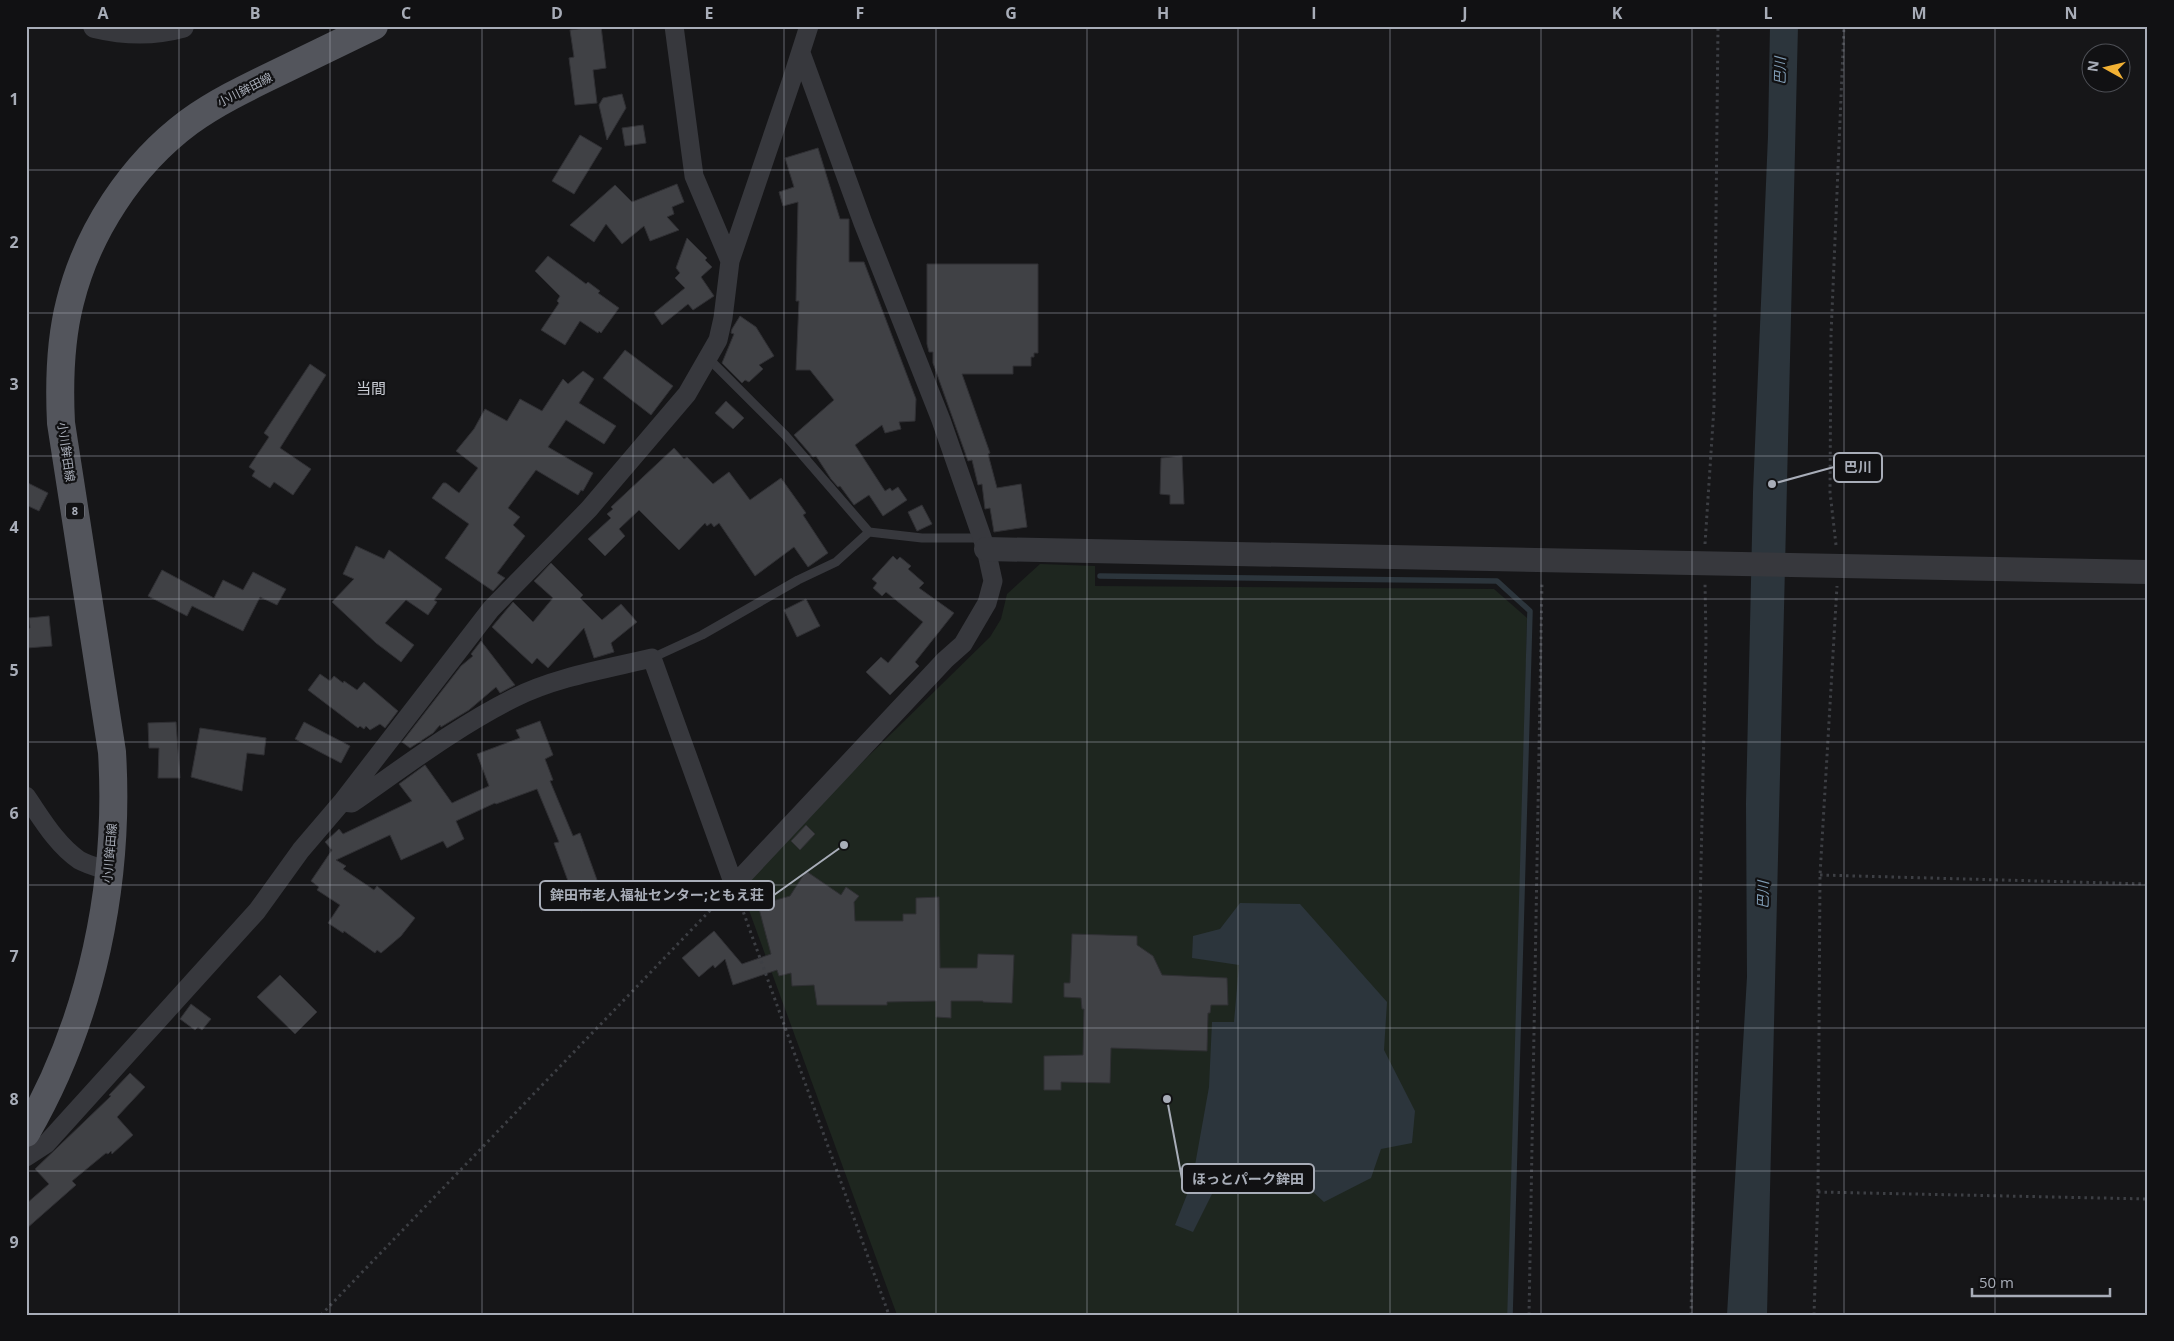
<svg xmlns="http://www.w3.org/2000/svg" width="2174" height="1341" font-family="'Open Sans','Noto Sans JP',sans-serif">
  <rect width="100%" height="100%" fill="#161618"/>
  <path fill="#1e261f" d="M 1040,564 L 1095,566 L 1095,586 L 1494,589 L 1527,618 L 1511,1315 L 897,1315 L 739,883 L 990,637 L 1001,619 L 1007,594 Z"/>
  <path fill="#2c353c" d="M 1770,26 L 1798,26 L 1767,1315 L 1727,1315 L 1747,977 L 1746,804 L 1753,492 L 1768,136 Z
    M 1240,903 L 1300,904 L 1387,1002 L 1384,1050 L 1415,1111 L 1412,1143 L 1381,1149 L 1371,1178 L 1324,1202 L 1288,1169 L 1265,1181 L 1246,1173 L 1221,1176 L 1193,1232 L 1175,1225 L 1192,1182 L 1209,1087 L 1212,1022 L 1234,1022 L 1239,965 L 1192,958 L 1193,936 L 1220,929 Z"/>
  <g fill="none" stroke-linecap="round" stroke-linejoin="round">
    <path stroke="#2c353c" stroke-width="5.5" d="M 1100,576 L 1497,581 L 1530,611 L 1510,1315"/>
  </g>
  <path fill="#404145" stroke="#303034" d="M 601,26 L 606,68 L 593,70 L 597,103 L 575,105 L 569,58 L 574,57 L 570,30 Z
    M 622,94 L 626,108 L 607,140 L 599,105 L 603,98 Z
    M 643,125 L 646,143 L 625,146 L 622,128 Z
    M 580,135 L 602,148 L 574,194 L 552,181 Z
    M 818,148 L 840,219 L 849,219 L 849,262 L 864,262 L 916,399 L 915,421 L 899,422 L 901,429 L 885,433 L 882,425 L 855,445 L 885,491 L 890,488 L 892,491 L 898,487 L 907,500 L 883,516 L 869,495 L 854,505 L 840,486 L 838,487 L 831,479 L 816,456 L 813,457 L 794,435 L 834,400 L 810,370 L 796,370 L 799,301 L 796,301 L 798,202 L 783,206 L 779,192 L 794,187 L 785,158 Z
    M 677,184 L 684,202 L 672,207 L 674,214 L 667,217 L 679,230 L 650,241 L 644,226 L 622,244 L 606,224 L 594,242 L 570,225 L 615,185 L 632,202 Z
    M 687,238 L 707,258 L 705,260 L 712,267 L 701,277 L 714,296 L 693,310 L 688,304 L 662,325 L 654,313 L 685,288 L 675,278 L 680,273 L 676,268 Z
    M 548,256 L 586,284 L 588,282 L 600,291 L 598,293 L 619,308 L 601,333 L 599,331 L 598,333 L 580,321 L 565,345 L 541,330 L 559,303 L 557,301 L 560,296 L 535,271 Z
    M 927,264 L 1038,264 L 1038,353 L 1034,353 L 1034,357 L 1031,357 L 1031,366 L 1013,366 L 1013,374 L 962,374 L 990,453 L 988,454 L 997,488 L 1021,484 L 1027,527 L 994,532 L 990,508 L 985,509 L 982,484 L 978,485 L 972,460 L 968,461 L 933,363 L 933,352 L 929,352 L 927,344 Z
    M 740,316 L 756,327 L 774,356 L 759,365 L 763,369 L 749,382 L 745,380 L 742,383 L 722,363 L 734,334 L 731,333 L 732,329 Z
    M 625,350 L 673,386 L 651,415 L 603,378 Z
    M 310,364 L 326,375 L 280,448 L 311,469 L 293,495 L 274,482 L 270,488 L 252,476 L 255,471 L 249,467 L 269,437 L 264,433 Z
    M 583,371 L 594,379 L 579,403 L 616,426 L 604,444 L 566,420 L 548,447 L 593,473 L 583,491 L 581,490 L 578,495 L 536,470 L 508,508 L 520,517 L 513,525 L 525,536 L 497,573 L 505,578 L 493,591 L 445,558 L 469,524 L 432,498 L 443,483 L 446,483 L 459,493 L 478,468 L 456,451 L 474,429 L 485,409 L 507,421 L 520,399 L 542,411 L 563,379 L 568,384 Z
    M 726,401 L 744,418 L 733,429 L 715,413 Z
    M 674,448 L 684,459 L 687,457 L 713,484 L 729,472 L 750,500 L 781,478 L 806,513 L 803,515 L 828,553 L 808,567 L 794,547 L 755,576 L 719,523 L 714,527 L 711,523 L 707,526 L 705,523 L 679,550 L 639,510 L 619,529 L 625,536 L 605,556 L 588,539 L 611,518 L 607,514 L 613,509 L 611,507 Z
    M 1182,456 L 1184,504 L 1170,504 L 1170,495 L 1160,494 L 1161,458 Z
    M 26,482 L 48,493 L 39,511 L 26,505 Z
    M 922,505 L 932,524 L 917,531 L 908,512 Z
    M 356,546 L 384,559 L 389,550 L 442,589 L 434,600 L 437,602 L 428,615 L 406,600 L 385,623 L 414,645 L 401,662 L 376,643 L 332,602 L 354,579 L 343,574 Z
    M 893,556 L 897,560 L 900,557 L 911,566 L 908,569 L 924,583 L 919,588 L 954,613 L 915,662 L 919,666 L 890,695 L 866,672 L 881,657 L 888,663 L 923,622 L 886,592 L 882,596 L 873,588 L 877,583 L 872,579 Z
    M 551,563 L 583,595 L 580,598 L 602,620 L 621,604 L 637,622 L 611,643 L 614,652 L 594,658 L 584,628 L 548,668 L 537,658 L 532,664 L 492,627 L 513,602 L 533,622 L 553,598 L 534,581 Z
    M 162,570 L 214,598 L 223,580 L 243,590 L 253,572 L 286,589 L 277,605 L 260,597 L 243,631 L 192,606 L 187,616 L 148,596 Z
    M 806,599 L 820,626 L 797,637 L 784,610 Z
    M 49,616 L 52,646 L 27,648 L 26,628 L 30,628 L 29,618 Z
    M 481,641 L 515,685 L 500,693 L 496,687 L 469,710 L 441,727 L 440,725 L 433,733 L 410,748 L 402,742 L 461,666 L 473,656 L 471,654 Z
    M 320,674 L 330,681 L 334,676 L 343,683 L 344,681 L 357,690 L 364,682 L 398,711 L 385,728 L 380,724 L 370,730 L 366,726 L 364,729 L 360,726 L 358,728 L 308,690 Z
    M 540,721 L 553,755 L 545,759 L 553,780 L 550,781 L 573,836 L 580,833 L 605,902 L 581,911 L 578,908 L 554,843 L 559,842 L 537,789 L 496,804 L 495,803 L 456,821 L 464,839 L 447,848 L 443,841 L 401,860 L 390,835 L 336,860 L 346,866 L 343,869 L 374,890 L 377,886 L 415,918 L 401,936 L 381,953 L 377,950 L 375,953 L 344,931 L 343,933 L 328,923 L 340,905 L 317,890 L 319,887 L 311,881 L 332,850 L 325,842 L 339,829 L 343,834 L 412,801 L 399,784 L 425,765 L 452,803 L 489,786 L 477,754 L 520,738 L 516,730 Z
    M 176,722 L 180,778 L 158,778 L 159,748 L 149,748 L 148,723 Z
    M 304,722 L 350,746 L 341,763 L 295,739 Z
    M 200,728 L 266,738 L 264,755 L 247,753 L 242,791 L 191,777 Z
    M 806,825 L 815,834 L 800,850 L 791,841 Z
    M 806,871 L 841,895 L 846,887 L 859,896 L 854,902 L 855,921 L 903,921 L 903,914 L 916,914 L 916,898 L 939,897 L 940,968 L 977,968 L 978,954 L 1014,955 L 1012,1003 L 983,1002 L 983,1001 L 951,1001 L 951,1018 L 936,1017 L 936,1001 L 887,1002 L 887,1005 L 817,1005 L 814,985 L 792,986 L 791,973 L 779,976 L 777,970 L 733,985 L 725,959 L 715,968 L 713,965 L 699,977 L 682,958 L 714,931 L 742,964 L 771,954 L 758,905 L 790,896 Z
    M 1072,934 L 1137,936 L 1137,945 L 1153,956 L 1162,975 L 1227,978 L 1228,1005 L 1211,1005 L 1210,1013 L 1208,1013 L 1207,1051 L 1111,1048 L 1110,1083 L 1061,1082 L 1061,1090 L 1044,1090 L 1044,1056 L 1083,1055 L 1084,1009 L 1082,1009 L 1081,998 L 1064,997 L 1064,983 L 1070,983 Z
    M 280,975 L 317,1012 L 295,1034 L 257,997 Z
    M 191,1004 L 211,1019 L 202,1030 L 198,1027 L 195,1030 L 180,1019 Z
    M 130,1073 L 145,1087 L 117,1117 L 133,1135 L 112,1154 L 111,1151 L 108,1154 L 106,1153 L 72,1181 L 76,1185 L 26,1229 L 26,1204 L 49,1184 L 35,1169 L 111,1096 L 109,1095 Z"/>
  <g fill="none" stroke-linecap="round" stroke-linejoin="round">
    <path stroke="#3d3f44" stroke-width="3" stroke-dasharray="2.5 4" stroke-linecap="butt" d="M 1705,544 L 1714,407 L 1718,26
      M 1836,545 L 1830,492 L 1831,335 L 1844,26
      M 1820,875 L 2148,884
      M 739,900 L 889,1315
      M 1818,1192 L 2148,1199
      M 321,1315 L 723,897
      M 1529,1315 L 1542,581
      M 1691,1315 L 1706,640 L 1705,583
      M 1814,1315 L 1818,1192 L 1820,875 L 1837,586"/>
    <path stroke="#37383d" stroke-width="9" d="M 709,359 L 785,435 L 869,532 L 922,538 L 982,538
      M 652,658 L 702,635 L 798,580 L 836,562 L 869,532"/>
    <path stroke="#37383d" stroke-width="19" d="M 674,26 L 694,176 L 730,261
      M 26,796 C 42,819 56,844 79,860 C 88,865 100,868 109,871
      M 342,802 L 352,803 C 404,767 456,727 514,698 C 556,677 606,669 652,658 L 734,885 L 945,660 L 963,644 L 987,603 L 993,581 L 986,549 L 941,420 L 863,223 L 801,53
      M 26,1157 L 46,1144 L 257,911 L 301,850 L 342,802 L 491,609 L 589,509 L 687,394 L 718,340 L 723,318 L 730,261 L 792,79 L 809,26"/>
    <path stroke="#37383d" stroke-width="24" d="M 95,26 C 124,33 153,34 182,26
      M 986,549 L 2148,572"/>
    <path stroke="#53555c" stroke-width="28" d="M 26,1133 C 92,1019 120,883 112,752 L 61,423 C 59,383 60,341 70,302 C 87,233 131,165 189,122 C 215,103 246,88 275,74 C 308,58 341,42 374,26"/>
  </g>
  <path fill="none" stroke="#a8adb8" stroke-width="1" stroke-opacity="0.55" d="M 179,26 L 179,1315M 330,26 L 330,1315M 482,26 L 482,1315M 633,26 L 633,1315M 784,26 L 784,1315M 936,26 L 936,1315M 1087,26 L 1087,1315M 1238,26 L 1238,1315M 1390,26 L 1390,1315M 1541,26 L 1541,1315M 1692,26 L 1692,1315M 1844,26 L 1844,1315M 1995,26 L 1995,1315M 26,170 L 2148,170M 26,313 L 2148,313M 26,456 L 2148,456M 26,599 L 2148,599M 26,742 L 2148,742M 26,885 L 2148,885M 26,1028 L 2148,1028M 26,1171 L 2148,1171"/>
  <g text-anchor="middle" stroke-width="4.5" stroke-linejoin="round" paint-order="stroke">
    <rect fill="#111113" stroke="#7b7e86" stroke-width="1" x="66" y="502.5" width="18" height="17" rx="4"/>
    <g font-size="11" font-weight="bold" fill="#a8adb8">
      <text x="75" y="515">8</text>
    </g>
    <g font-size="12" fill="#a8adb8" stroke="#111113">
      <text transform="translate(245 90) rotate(-27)" y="4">小川鉾田線</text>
      <text transform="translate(66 452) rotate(82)" y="4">小川鉾田線</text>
      <text transform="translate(110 853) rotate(-85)" y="4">小川鉾田線</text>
    </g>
    <g font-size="14" font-style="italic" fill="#7f9bb3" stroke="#111113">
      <text transform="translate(1780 71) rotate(-89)" y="5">巴川</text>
      <text transform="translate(1763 895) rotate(-89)" y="5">巴川</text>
    </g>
    <g font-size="15" fill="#c9ccd4" stroke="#111113">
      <text x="371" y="394">当間</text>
    </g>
  </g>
  <path fill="none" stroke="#a8adb8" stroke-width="2" d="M1772 484L1834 467M844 845L774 895M1167 1099L1182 1179"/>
  <g fill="#a8adb8" stroke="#111113" stroke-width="2">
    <circle cx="1772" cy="484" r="5"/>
    <circle cx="844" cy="845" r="5"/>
    <circle cx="1167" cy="1099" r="5"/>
  </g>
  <g fill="#111113" stroke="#a8adb8" stroke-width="2">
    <rect x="1834" y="453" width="48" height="29" rx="5"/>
    <rect x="540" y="881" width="234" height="29" rx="5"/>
    <rect x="1182" y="1164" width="132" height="29" rx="5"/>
  </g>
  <g font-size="14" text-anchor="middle" font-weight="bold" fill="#a8adb8">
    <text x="1858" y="472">巴川</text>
    <text x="657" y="900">鉾田市老人福祉センター;ともえ荘</text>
    <text x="1248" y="1184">ほっとパーク鉾田</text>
  </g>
  <rect width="2174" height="1341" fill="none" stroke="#111113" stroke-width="55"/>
  <g transform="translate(2106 68) rotate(278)"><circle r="24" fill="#111113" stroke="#4d4f55"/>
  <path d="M0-4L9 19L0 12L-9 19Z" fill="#f2b134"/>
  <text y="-8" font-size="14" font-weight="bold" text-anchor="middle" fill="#a8adb8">N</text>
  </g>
  <path d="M1972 1288v8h138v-8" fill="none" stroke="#a8adb8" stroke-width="2.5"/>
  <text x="1979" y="1288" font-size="15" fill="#a8adb8" stroke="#111113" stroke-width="4" paint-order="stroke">50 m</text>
  <rect x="28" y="28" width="2118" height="1286" fill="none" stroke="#a8adb8" stroke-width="2"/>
  <g font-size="16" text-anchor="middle" font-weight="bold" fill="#a8adb8">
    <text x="103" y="19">A</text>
    <text x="255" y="19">B</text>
    <text x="406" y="19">C</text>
    <text x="557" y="19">D</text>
    <text x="709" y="19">E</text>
    <text x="860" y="19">F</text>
    <text x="1011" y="19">G</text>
    <text x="1163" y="19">H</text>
    <text x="1314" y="19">I</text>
    <text x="1465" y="19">J</text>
    <text x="1617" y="19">K</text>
    <text x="1768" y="19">L</text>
    <text x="1919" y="19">M</text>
    <text x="2071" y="19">N</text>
    <text x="14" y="105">1</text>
    <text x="14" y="248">2</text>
    <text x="14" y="390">3</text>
    <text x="14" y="533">4</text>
    <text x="14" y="676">5</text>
    <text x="14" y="819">6</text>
    <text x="14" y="962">7</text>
    <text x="14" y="1105">8</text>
    <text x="14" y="1248">9</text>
  </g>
</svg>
